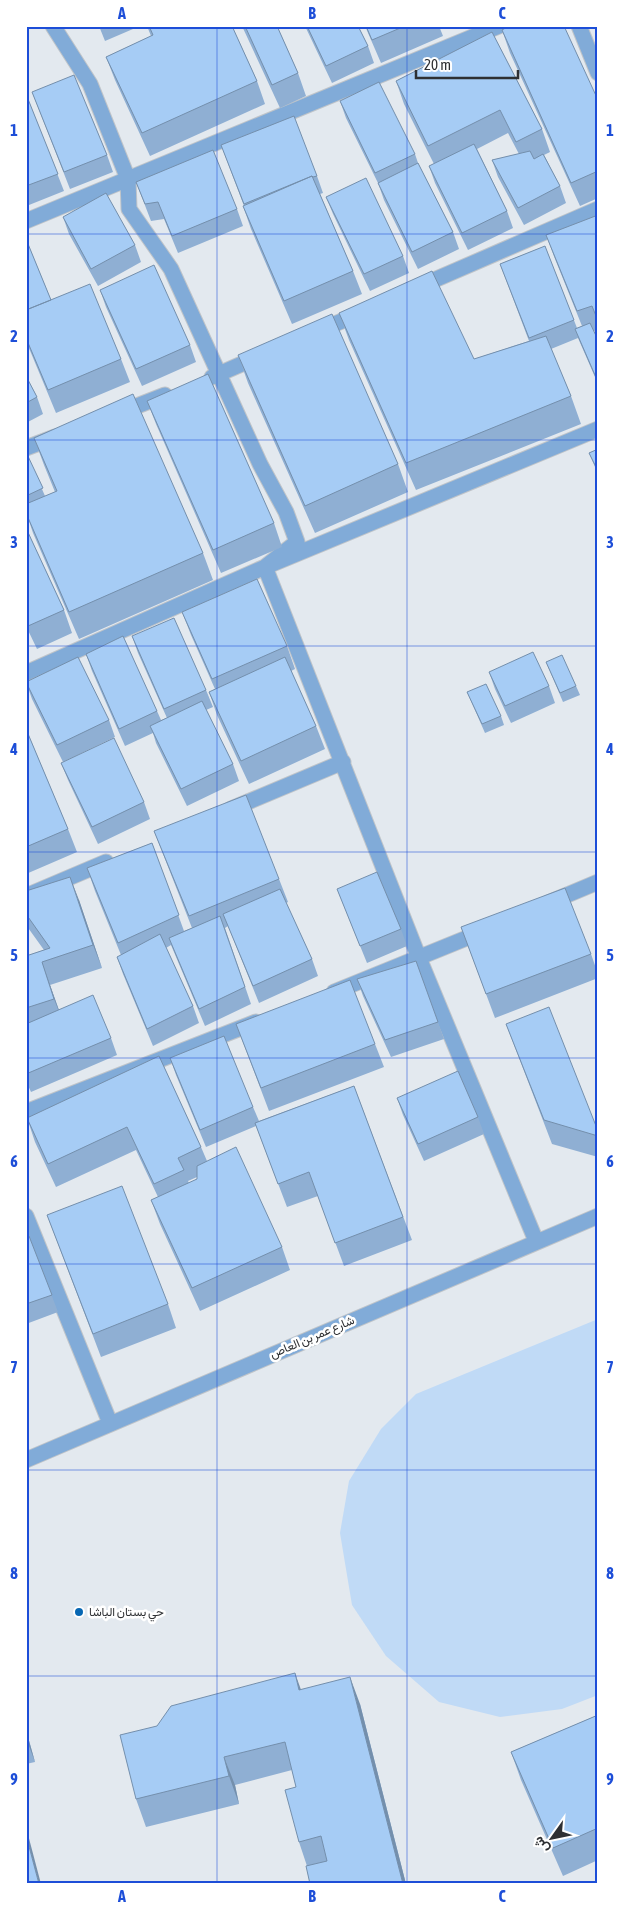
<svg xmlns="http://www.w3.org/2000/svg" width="624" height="1910" font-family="'Asap Condensed',Vazirmatn,sans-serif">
  <rect width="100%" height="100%" fill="#e3e9ef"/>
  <path fill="#c0daf6" d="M 598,1319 L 598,1695 L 562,1709 L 500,1717 L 439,1702 L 386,1656 L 352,1605 L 340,1533 L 349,1481 L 381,1429 L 416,1394 Z"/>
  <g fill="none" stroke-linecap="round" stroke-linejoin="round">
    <defs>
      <path id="minor" d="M 53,26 L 90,84 L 128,179 L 129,209 L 171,269 L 260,464 L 286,512 L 297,542 L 265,567 L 419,958 L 536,1241
        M 579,26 L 598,73
        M 26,221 L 499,26
        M 418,287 L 598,209
        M 318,331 L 361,313
        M 212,377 L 260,356
        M 119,413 L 165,395
        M 26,448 L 55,437
        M 26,673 L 265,567 L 598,429
        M 231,809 L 343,762
        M 26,896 L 106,862
        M 548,903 L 598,882
        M 334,992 L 484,931
        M 26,1112 L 256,1022
        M 26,1216 L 110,1423
        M 26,1460 L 598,1216"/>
    </defs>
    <use href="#minor" stroke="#bfc4c9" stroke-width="17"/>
    <use href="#minor" stroke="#81abd8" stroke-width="15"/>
  </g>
  <path fill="#8fafd3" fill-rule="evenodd" d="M 99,26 L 140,26 L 105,41 Z
    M 147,26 L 232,26 L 257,81 L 265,104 L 150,156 L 115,80 L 106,57 L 151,36 Z
    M 242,26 L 277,26 L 298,73 L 306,96 L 280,108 Z
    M 305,26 L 358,26 L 368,46 L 374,63 L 332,83 Z
    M 365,26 L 439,26 L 443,36 L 381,63 Z
    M 502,30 L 598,100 L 598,198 L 580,206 L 510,53 Z
    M 492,32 L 542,129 L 550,152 L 544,155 L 560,186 L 566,203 L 524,225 L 498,177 L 492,160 L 519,154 L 508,133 L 477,149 L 507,211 L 513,228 L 468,250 L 435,183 L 429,166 L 434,164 L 404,104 L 396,81 Z
    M 32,92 L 107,155 L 113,172 L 70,189 Z
    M 26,94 L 64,191 L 29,205 L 26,198 Z
    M 340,101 L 415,154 L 418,163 L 453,232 L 459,249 L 418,269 L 384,200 L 378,183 L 346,118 Z
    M 221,145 L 317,176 L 323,193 L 320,194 L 353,271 L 362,294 L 292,324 L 251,229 L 243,206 L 244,206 Z
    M 136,182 L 237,209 L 243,226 L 178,253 L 164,219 L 151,221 Z
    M 326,197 L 403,256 L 409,273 L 370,291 L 333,214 Z
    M 598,215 L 598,330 L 594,331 L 598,340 L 598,384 L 578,338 L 551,349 L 571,396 L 581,424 L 416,490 L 349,340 L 339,313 L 474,359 L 529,341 L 500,264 L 545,246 L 577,328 L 582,326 L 555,259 L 546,235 Z
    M 63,217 L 135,245 L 141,262 L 98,286 L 69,234 Z
    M 26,239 L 51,300 L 121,359 L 130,382 L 56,413 L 26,341 Z
    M 100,290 L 190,345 L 196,362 L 142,386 L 106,307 Z
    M 238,355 L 398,464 L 408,492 L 315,533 L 248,383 Z
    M 26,376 L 37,397 L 43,414 L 26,423 Z
    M 147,401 L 274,523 L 282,547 L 221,573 L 156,424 Z
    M 34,438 L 203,553 L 213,580 L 79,639 L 33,533 L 29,521 L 26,523 L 26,452 L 45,496 L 55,492 L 44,465 Z
    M 598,449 L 598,474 L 589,453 Z
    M 26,528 L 64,610 L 72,633 L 37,649 L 26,626 Z
    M 182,612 L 287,646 L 295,669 L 291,671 L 316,726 L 325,749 L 249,784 L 217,715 L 209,692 L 215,689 L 191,635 Z
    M 132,636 L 206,690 L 213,707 L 206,710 L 233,764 L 239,781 L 187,806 L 156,743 L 153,733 L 125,746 L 92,671 L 86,654 L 157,711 L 161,720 L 167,718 L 138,653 Z
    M 546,662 L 576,686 L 580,695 L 563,702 Z
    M 489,672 L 549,686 L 555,703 L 511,723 L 495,689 Z
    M 26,682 L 109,720 L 115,737 L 63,762 L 32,699 Z
    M 467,692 L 501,716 L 504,725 L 485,733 Z
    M 26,729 L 68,829 L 77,852 L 26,874 Z
    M 61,763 L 144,802 L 150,819 L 98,844 L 68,780 Z
    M 154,831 L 279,879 L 288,902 L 286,903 L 312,959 L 318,976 L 259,1003 L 228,926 L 225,928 L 251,1004 L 205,1026 L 171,945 L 166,948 L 193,1006 L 199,1023 L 153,1046 L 123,974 L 117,957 L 121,955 L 95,891 L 87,868 L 152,843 L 184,931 L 192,928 L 163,854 Z
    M 337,889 L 401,929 L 407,946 L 367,963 Z
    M 26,891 L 79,900 L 102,968 L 50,985 L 59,1010 L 111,1038 L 117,1055 L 31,1092 L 26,1081 L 26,956 L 44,950 L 26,925 Z
    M 461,927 L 591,954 L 598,974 L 598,978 L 495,1018 Z
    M 416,961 L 444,1039 L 391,1057 L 363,996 L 357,979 Z
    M 236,1024 L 375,1044 L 384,1067 L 269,1111 Z
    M 506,1024 L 598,1131 L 598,1157 L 552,1144 Z
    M 159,1056 L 201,1147 L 207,1161 L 282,1247 L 290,1270 L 200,1311 L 160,1224 L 151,1200 L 158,1197 L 136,1150 L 56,1187 L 35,1142 L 27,1118 ZM 197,1177 L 197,1179 L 189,1183 L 188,1181 Z
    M 170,1058 L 253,1107 L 259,1121 L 354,1086 L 412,1240 L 344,1266 L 318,1196 L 287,1207 L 256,1126 L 206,1147 L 176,1075 Z
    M 397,1098 L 478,1117 L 484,1134 L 424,1161 L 403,1115 Z
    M 47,1215 L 168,1304 L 176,1328 L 101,1357 Z
    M 29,1236 L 58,1312 L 26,1324 L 26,1237 Z
    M 301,1690 L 360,1704 L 406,1884 L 310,1884 L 307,1866 L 299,1842 L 296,1787 L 292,1770 L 235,1785 L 239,1804 L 146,1827 L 136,1799 Z
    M 598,1715 L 598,1860 L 563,1876 L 521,1780 L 511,1752 Z
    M 26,1730 L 35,1762 L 26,1764 Z"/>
  <path fill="#748fac" d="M 70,877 L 79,900 L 102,968 L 93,945 Z
    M 42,962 L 50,985 L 63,1022 L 54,999 Z
    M 295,1673 L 305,1701 L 299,1690 Z
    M 350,1677 L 360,1704 L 406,1884 L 403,1884 Z
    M 26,1730 L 35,1762 L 26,1738 Z
    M 224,1757 L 235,1785 L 239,1804 L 229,1776 Z
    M 26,1827 L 41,1884 L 39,1884 L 26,1835 Z"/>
  <path fill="#a6ccf5" stroke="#748fac" d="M 149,26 L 232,26 L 257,81 L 142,133 L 106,57 L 153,35 Z
    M 245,26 L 277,26 L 298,73 L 272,85 Z
    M 307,26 L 358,26 L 368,46 L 326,66 Z
    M 366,26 L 405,26 L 372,40 Z
    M 509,26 L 564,26 L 598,100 L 598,171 L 571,183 L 502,30 Z
    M 492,32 L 542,129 L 516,142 L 500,110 L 428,146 L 396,81 Z
    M 74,75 L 107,155 L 64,172 L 32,92 Z
    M 379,82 L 415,154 L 375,173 L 340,101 Z
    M 26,94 L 58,174 L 26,186 Z
    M 294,116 L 317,176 L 313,177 L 312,176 L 244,204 L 221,145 Z
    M 474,144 L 507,211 L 462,233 L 429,166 Z
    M 213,150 L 237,209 L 172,236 L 158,202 L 145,204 L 136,182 Z
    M 530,151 L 534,159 L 543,154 L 560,186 L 518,208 L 492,160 Z
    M 418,163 L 453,232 L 412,252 L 378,183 Z
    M 312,176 L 353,271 L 284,301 L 243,206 Z
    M 366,178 L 403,256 L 364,274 L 326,197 Z
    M 106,193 L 135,245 L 91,269 L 63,217 Z
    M 598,215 L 598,321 L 592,306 L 577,311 L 546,235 Z
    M 26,239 L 51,300 L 26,310 Z
    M 545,246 L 574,320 L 529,338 L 500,264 Z
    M 154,265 L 190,345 L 136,369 L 100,290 Z
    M 432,271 L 474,359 L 546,336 L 571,396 L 406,463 L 339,313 Z
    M 90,284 L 121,359 L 48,390 L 26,338 L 26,310 Z
    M 332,314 L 398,464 L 305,506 L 238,355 Z
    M 590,323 L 598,340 L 598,382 L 575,329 Z
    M 208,374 L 274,523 L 213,550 L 147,401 Z
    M 26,376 L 37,397 L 26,403 Z
    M 133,394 L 203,553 L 69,612 L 26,513 L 26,504 L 57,491 L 34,438 Z
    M 598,449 L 598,471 L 589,453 Z
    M 26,452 L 43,488 L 26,496 Z
    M 26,528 L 64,610 L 28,626 L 26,621 Z
    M 257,579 L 287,646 L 212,679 L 182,612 Z
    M 174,618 L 206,690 L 164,709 L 132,636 Z
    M 123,636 L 157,711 L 119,729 L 86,654 Z
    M 533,652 L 549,686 L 505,706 L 489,672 Z
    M 562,655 L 576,686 L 560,693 L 546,662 Z
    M 78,657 L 109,720 L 57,745 L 26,682 Z
    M 285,657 L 316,726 L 241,761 L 209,692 Z
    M 486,684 L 501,716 L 482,724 L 467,692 Z
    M 202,701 L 233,764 L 181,789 L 150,726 Z
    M 26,729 L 68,829 L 26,847 Z
    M 114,738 L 144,802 L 92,827 L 61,763 Z
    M 246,795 L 279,879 L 189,916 L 154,831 Z
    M 152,843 L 179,915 L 118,943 L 87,868 Z
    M 377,872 L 401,929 L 360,946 L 337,889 Z
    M 70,877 L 93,945 L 42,962 L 54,999 L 26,1008 L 26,956 L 50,948 L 26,914 L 26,891 Z
    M 565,888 L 591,954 L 486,994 L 461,927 Z
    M 280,889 L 312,959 L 253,986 L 223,914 Z
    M 220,916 L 245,987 L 199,1009 L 169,938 Z
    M 160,934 L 193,1006 L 147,1029 L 117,957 Z
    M 416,961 L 438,1022 L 385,1040 L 357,979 Z
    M 350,980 L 375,1044 L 261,1088 L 236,1024 Z
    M 93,995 L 111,1038 L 26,1074 L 26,1024 Z
    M 549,1007 L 598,1131 L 598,1136 L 544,1120 L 506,1024 Z
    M 224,1036 L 253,1107 L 200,1130 L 170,1058 Z
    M 159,1056 L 201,1147 L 178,1158 L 184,1170 L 154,1184 L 127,1127 L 48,1164 L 27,1118 Z
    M 458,1071 L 478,1117 L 418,1144 L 397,1098 Z
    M 354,1086 L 403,1217 L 335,1243 L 309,1172 L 278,1184 L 255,1123 Z
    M 236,1147 L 282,1247 L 192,1288 L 151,1200 L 197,1179 L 197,1166 Z
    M 122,1186 L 168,1304 L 93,1334 L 47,1215 Z
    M 29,1236 L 52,1295 L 26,1304 L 26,1237 Z
    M 295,1673 L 299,1690 L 350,1677 L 403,1884 L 310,1884 L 306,1866 L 327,1861 L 321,1836 L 299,1842 L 285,1790 L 296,1787 L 285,1742 L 224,1757 L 229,1776 L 136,1799 L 120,1735 L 157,1726 L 171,1706 Z
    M 598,1715 L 598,1828 L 553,1848 L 511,1752 Z
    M 26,1835 L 39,1884 L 26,1884 Z"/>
  <path fill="none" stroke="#1d4ed8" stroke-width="1" stroke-opacity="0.55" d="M 217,26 L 217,1884M 407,26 L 407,1884M 26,234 L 598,234M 26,440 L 598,440M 26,646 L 598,646M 26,852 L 598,852M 26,1058 L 598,1058M 26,1264 L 598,1264M 26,1470 L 598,1470M 26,1676 L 598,1676"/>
  <circle fill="#0767b3" stroke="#fff" stroke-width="2" cx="79" cy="1612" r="5"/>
  <g text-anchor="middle" stroke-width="5" stroke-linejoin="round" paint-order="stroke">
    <g font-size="12" fill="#2e3033" stroke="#fff">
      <text transform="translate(312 1337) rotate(-23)" y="4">شارع عمر بن العاص</text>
    </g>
    <g font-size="12" fill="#2e3033" stroke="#fff" text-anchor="start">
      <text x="89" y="1616">حي بستان الباشا</text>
    </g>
  </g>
  <rect width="624" height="1910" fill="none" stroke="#ffffff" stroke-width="55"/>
  <g transform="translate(552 1838) rotate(237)" stroke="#ffffff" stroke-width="4" paint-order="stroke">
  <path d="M0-4L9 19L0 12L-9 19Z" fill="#2e3033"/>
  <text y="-8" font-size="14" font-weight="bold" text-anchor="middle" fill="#2e3033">ش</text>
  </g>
  <path d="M416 70v8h102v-8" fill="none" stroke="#2e3033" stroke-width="2.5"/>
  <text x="424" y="70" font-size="15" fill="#2e3033" stroke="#ffffff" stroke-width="4" paint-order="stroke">20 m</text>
  <rect x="28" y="28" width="568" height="1854" fill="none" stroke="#1d4ed8" stroke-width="2"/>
  <g font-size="16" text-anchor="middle" font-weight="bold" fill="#1d4ed8">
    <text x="122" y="19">A</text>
    <text x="312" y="19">B</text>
    <text x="502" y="19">C</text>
    <text x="14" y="136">1</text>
    <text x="610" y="136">1</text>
    <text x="14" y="342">2</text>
    <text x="610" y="342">2</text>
    <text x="14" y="548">3</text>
    <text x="610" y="548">3</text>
    <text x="14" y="755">4</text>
    <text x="610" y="755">4</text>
    <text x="14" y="961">5</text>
    <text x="610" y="961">5</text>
    <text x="14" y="1167">6</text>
    <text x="610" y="1167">6</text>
    <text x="14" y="1373">7</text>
    <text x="610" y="1373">7</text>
    <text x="14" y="1579">8</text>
    <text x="610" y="1579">8</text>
    <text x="14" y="1785">9</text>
    <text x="610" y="1785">9</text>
    <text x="122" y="1902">A</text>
    <text x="312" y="1902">B</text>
    <text x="502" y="1902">C</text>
  </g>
</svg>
